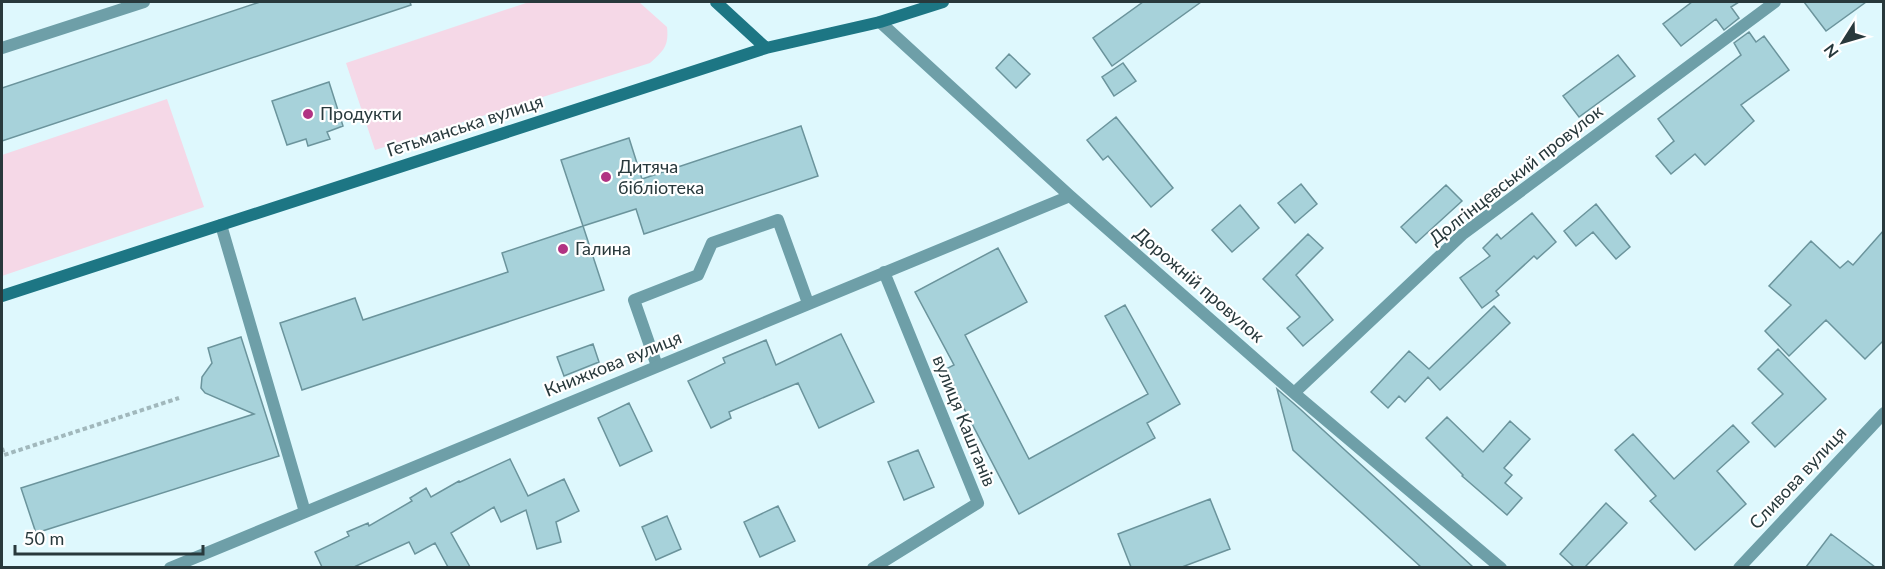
<svg xmlns="http://www.w3.org/2000/svg" width="1885" height="569" font-family="Lato,sans-serif">
  <rect width="100%" height="100%" fill="#def8fd"/>
  <path fill="#f5d8e7" d="M 529,2 L 639,2 L 667,27 C 669,46 664,50 650,63 L 375,150 L 346,63 Z
    M 167,99 L 204,207 L 2,276 L 2,155 Z"/>
  <path fill="#a7d2da" stroke="#6b949c" stroke-width="1.5" d="M 260,2 L 410,2 L 411,5 L 2,141 L 2,88 Z
    M 1143,2 L 1201,2 L 1112,66 L 1093,38 Z
    M 1692,2 L 1739,2 L 1731,7 L 1739,18 L 1724,30 L 1716,19 L 1681,46 L 1663,24 Z
    M 1804,2 L 1866,2 L 1826,31 Z
    M 1749,32 L 1756,42 L 1764,36 L 1789,70 L 1741,105 L 1754,121 L 1705,165 L 1695,154 L 1671,174 L 1656,156 L 1674,141 L 1658,119 L 1741,55 L 1734,43 Z
    M 1009,54 L 1030,74 L 1016,88 L 996,68 Z
    M 1618,55 L 1635,76 L 1579,117 L 1563,96 Z
    M 1123,63 L 1136,81 L 1114,96 L 1102,77 Z
    M 329,82 L 343,126 L 327,132 L 330,139 L 308,146 L 306,139 L 287,145 L 272,101 Z
    M 1116,117 L 1173,188 L 1151,207 L 1108,156 L 1103,160 L 1087,140 Z
    M 801,126 L 818,176 L 644,234 L 636,209 L 583,226 L 561,160 L 629,138 L 642,179 Z
    M 1301,184 L 1317,204 L 1295,223 L 1278,203 Z
    M 1446,185 L 1462,201 L 1416,243 L 1401,227 Z
    M 1596,204 L 1630,247 L 1616,259 L 1593,232 L 1576,246 L 1564,231 Z
    M 1240,205 L 1259,228 L 1232,252 L 1212,230 Z
    M 1532,213 L 1556,242 L 1537,259 L 1534,256 L 1496,291 L 1499,295 L 1482,308 L 1460,278 L 1490,256 L 1483,248 L 1497,234 L 1501,239 Z
    M 583,226 L 604,290 L 302,390 L 280,323 L 355,298 L 363,320 L 508,272 L 502,253 Z
    M 1884,230 L 1884,340 L 1865,359 L 1826,320 L 1789,356 L 1765,331 L 1791,305 L 1769,286 L 1811,241 L 1840,268 L 1848,261 L 1853,265 Z
    M 1308,234 L 1323,248 L 1296,275 L 1333,320 L 1303,346 L 1287,328 L 1300,317 L 1263,279 Z
    M 998,248 L 1027,302 L 965,335 L 1029,459 L 1148,394 L 1105,316 L 1125,305 L 1180,404 L 1147,423 L 1155,438 L 1019,514 L 944,370 L 954,365 L 915,292 Z
    M 1494,306 L 1510,323 L 1440,390 L 1428,377 L 1405,402 L 1399,396 L 1388,408 L 1371,392 L 1409,351 L 1429,369 Z
    M 841,334 L 874,402 L 819,428 L 798,383 L 729,412 L 731,418 L 711,428 L 688,381 L 725,363 L 723,358 L 766,340 L 776,365 Z
    M 241,337 L 279,456 L 36,533 L 21,488 L 254,414 L 205,393 L 201,388 L 202,377 L 212,363 L 208,348 Z
    M 593,344 L 599,362 L 564,376 L 557,357 Z
    M 1778,349 L 1826,399 L 1775,447 L 1752,423 L 1783,394 L 1758,369 Z
    M 1277,389 L 1300,409 L 1473,567 L 1421,567 L 1293,450 Z
    M 629,403 L 652,451 L 620,466 L 598,418 Z
    M 1447,417 L 1483,452 L 1510,421 L 1530,439 L 1504,468 L 1512,475 L 1505,483 L 1522,498 L 1507,515 L 1462,476 L 1463,475 L 1426,438 Z
    M 1733,425 L 1749,442 L 1717,471 L 1746,504 L 1695,550 L 1650,501 L 1656,496 L 1615,450 L 1633,434 L 1674,479 Z
    M 918,450 L 934,487 L 904,500 L 888,462 Z
    M 510,459 L 528,496 L 564,479 L 579,511 L 556,522 L 561,542 L 537,549 L 526,510 L 501,522 L 494,507 L 451,533 L 470,567 L 448,567 L 435,543 L 415,554 L 409,542 L 354,567 L 322,567 L 315,552 L 349,536 L 347,532 L 368,523 L 369,526 L 412,501 L 410,498 L 426,488 L 431,497 L 459,481 L 460,482 Z
    M 1210,499 L 1230,549 L 1182,567 L 1131,567 L 1118,534 Z
    M 1606,503 L 1627,523 L 1585,567 L 1574,567 L 1560,554 Z
    M 778,506 L 795,541 L 760,557 L 744,522 Z
    M 667,516 L 681,549 L 656,560 L 642,527 Z
    M 1831,534 L 1875,567 L 1806,567 Z"/>
  <g fill="none" stroke-linecap="round" stroke-linejoin="round">
    <path stroke="#a1b8bc" stroke-width="4" stroke-dasharray="4.5 3" stroke-linecap="butt" d="M 2,448 L 4,455 L 179,398"/>
    <path stroke="#6e9fa8" stroke-width="12" d="M 2,48 L 144,2
      M 657,366 L 634,300 L 698,275 L 712,243 L 778,220 L 808,303"/>
    <path stroke="#6e9fa8" stroke-width="12" d="M 880,22 L 1070,196 L 1294,393 L 1501,568
      M 221,225 L 305,512
      M 1294,393 L 1463,234 L 1775,2
      M 170,568 L 1070,196
      M 873,568 L 978,503 L 884,272
      M 1739,568 L 1884,413"/>
    <path stroke="#1d7684" stroke-width="12" d="M 716,2 L 766,48
      M 2,296 L 766,48 L 880,22 L 943,2"/>
  </g>
  <g fill="#b13383" stroke="#fff" stroke-width="2">
    <circle cx="308" cy="114" r="6"/>
    <circle cx="606" cy="177" r="6"/>
    <circle cx="563" cy="249" r="6"/>
  </g>
  <g text-anchor="middle" stroke-width="4.5" stroke-linejoin="round" paint-order="stroke">
    <g font-size="18" fill="#28393c" stroke="#fff" text-anchor="start">
      <text x="320" y="120">Продукти</text>
      <text x="618" y="173">Дитяча<tspan x="618" dy="21">бібліотека</tspan></text>
      <text x="575" y="255">Галина</text>
    </g>
    <g font-size="18" fill="#28393c" stroke="#fff">
      <text transform="translate(465 126) rotate(-18)" y="6">Гетьманська вулиця</text>
      <text transform="translate(1516 175) rotate(-38)" y="6">Долгінцевський провулок</text>
      <text transform="translate(1199 285) rotate(41)" y="6">Дорожній провулок</text>
      <text transform="translate(613 364) rotate(-22)" y="6">Книжкова вулиця</text>
      <text transform="translate(964 421) rotate(68)" y="6">вулиця Каштанів</text>
      <text transform="translate(1798 478) rotate(-47)" y="6">Сливова вулиця</text>
    </g>
  </g>
  <rect width="1885" height="569" fill="none" stroke="#28393c" stroke-width="6"/>
  <g transform="translate(1843 42) rotate(233)" stroke="#ffffff" stroke-width="4.5" paint-order="stroke">
  <path d="M0-4.5L10 22L0 15L-10 22Z" fill="#28393c"/>
  <text y="-9" font-size="16" font-weight="bold" text-anchor="middle" fill="#28393c">N</text>
  </g>
  <path d="M15 545v9h188v-9" fill="none" stroke="#28393c" stroke-width="3"/>
  <text x="24" y="545" font-size="18" fill="#28393c" stroke="#ffffff" stroke-width="4.5" paint-order="stroke">50 m</text>
</svg>
